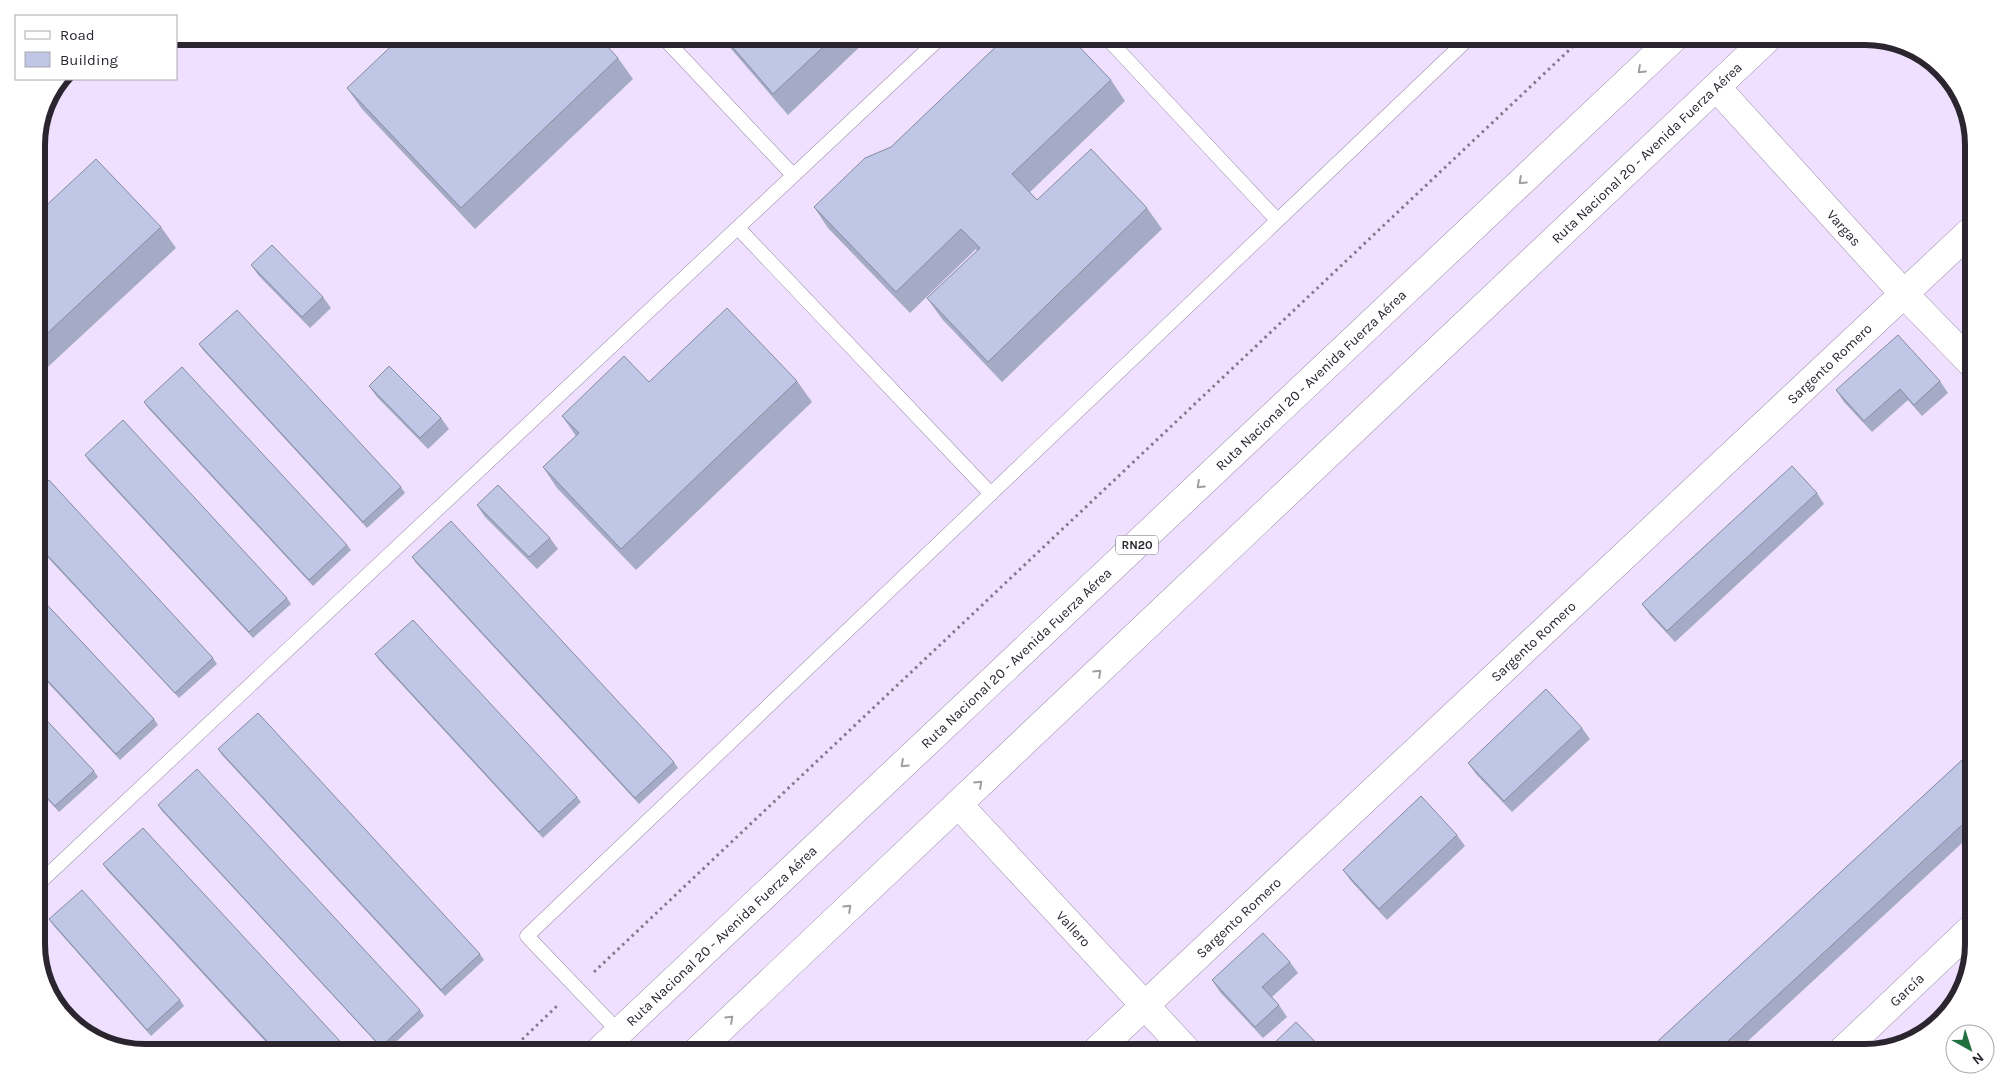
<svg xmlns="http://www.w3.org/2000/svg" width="2010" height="1089" font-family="Karla,sans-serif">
  <rect width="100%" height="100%" fill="#eee0fe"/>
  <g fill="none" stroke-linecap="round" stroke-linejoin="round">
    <defs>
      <path id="lane" d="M 662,36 L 793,175
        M 1105,36 L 1277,220
        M 55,87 L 64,79
        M 738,228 L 991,494
        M 37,885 L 942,36
        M 619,1032 L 527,936 L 1471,36"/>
      <g id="street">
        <path id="s1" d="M 1717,88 L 1904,294 L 1974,366"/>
        <path id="s2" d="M 958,804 L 1189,1053"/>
        <path id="s3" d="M 1094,1053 L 1974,228"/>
        <path id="s4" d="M 1840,1053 L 1974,926"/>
      </g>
      <g id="primary">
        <path id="s5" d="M 597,1053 L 1676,36"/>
        <path id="s6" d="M 695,1053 L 1770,36"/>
      </g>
    </defs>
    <use href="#lane" stroke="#9c8eaa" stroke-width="15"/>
    <use href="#street" stroke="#9c8eaa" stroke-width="29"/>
    <use href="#primary" stroke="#9c8eaa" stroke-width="29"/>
    <path stroke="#847a8e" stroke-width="3" stroke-dasharray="2.5 4" stroke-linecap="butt" d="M 594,972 L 1584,36
      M 508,1053 L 558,1005"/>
    <use href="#lane" stroke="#fff" stroke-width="14"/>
    <use href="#street" stroke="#fff" stroke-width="28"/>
    <use href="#primary" stroke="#fff" stroke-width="28"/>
  </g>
  <path fill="#a5aac5" d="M 720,36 L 866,36 L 868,39 L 788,115 Z
    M 618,58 L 633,79 L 475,229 L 362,109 L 347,88 Z
    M 1111,80 L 1125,101 L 1030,192 L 1037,200 L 1147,208 L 1162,229 L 1002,382 L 942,319 L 927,298 L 977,251 L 976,249 L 910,313 L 828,228 L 814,207 Z
    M 36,215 L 161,227 L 176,248 L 36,378 Z
    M 251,265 L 323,297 L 331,308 L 310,328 L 259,276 Z
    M 199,344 L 401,487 L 405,493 L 367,528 L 203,350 Z
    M 797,381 L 812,402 L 636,570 L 557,488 L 543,467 L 576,436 L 562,416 Z
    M 1940,381 L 1948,393 L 1922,416 L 1908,400 L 1872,432 L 1844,402 L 1836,390 Z
    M 369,386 L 441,418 L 449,429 L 428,449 L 377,397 Z
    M 144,402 L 347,545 L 351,550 L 313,586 L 148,408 Z
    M 85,455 L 287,598 L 291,604 L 253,638 L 89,461 Z
    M 36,492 L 213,658 L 217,664 L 179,698 L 36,545 Z
    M 1817,493 L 1824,504 L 1675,642 L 1650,615 L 1642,604 Z
    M 477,505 L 550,538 L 558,549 L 537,569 L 485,517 Z
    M 412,557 L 674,762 L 678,768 L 639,804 L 416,563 Z
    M 36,593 L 154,719 L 158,725 L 120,760 L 36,670 Z
    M 375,654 L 577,797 L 581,802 L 543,838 L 379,660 Z
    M 36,709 L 94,771 L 98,777 L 59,812 L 36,787 Z
    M 1582,728 L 1590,739 L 1512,812 L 1476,774 L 1468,763 Z
    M 218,749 L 480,954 L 484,960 L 445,996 L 222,755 Z
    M 1974,749 L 1974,832 L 1735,1053 L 1645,1053 Z
    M 158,805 L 420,1010 L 424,1016 L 385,1052 L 162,811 Z
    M 1457,835 L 1465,846 L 1387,920 L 1351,881 L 1343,870 Z
    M 103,864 L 351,1053 L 276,1053 L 107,870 Z
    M 49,919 L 180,1000 L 184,1006 L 151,1036 L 53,925 Z
    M 1290,962 L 1298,973 L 1272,997 L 1279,1005 L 1287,1017 L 1263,1038 L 1220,992 L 1212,980 Z"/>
  <path fill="#c0c6e5" stroke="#868ba0" d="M 402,36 L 598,36 L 618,58 L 461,208 L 347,88 Z
    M 723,36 L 835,36 L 773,94 Z
    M 1007,36 L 1069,36 L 1111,80 L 1012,174 L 1037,200 L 1091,149 L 1147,208 L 988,362 L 927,298 L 980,248 L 961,229 L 896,292 L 814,207 L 865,158 L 891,147 Z
    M 96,159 L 161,227 L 36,344 L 36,215 Z
    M 272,245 L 323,297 L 302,317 L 251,265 Z
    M 727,308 L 797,381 L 621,549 L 543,467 L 579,433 L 562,416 L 624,356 L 649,382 Z
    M 237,310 L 401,487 L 363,522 L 199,344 Z
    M 1898,335 L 1940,381 L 1914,405 L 1900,389 L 1864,421 L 1836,390 Z
    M 389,366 L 441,418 L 420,438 L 369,386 Z
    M 182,367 L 347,545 L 309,580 L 144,402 Z
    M 123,420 L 287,598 L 249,632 L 85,455 Z
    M 1792,466 L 1817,493 L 1667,631 L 1642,604 Z
    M 49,480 L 213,658 L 175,693 L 36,543 L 36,492 Z
    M 498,485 L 550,538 L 529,557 L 477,505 Z
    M 451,521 L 674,762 L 635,798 L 412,557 Z
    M 36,593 L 154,719 L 116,754 L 36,668 Z
    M 413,620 L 577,797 L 539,832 L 375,654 Z
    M 1546,689 L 1582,728 L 1504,801 L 1468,763 Z
    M 36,709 L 94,771 L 55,806 L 36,786 Z
    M 258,713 L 480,954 L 441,990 L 218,749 Z
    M 1974,749 L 1974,814 L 1715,1053 L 1645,1053 Z
    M 197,769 L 420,1010 L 381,1047 L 158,805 Z
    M 1421,796 L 1457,835 L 1379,909 L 1343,870 Z
    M 143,828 L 351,1053 L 278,1053 L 103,864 Z
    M 82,890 L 180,1000 L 147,1030 L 49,919 Z
    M 1263,933 L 1290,962 L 1262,987 L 1279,1005 L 1255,1027 L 1212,980 Z
    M 1296,1022 L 1326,1053 L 1275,1053 L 1270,1047 Z
    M 1921,1034 L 1922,1035 L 1920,1038 L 1915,1039 Z"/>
  <defs><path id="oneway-chevron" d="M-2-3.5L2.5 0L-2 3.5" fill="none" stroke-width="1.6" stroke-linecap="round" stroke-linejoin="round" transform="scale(1.25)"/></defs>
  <g stroke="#a09da2">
    <use href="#oneway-chevron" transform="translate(1641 70) rotate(137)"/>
    <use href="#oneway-chevron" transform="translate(1522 181) rotate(137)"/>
    <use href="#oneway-chevron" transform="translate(1200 485) rotate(137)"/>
    <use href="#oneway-chevron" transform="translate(1098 673) rotate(-43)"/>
    <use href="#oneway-chevron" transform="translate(904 764) rotate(137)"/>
    <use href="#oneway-chevron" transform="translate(979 784) rotate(-43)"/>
    <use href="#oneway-chevron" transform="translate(848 908) rotate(-43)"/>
    <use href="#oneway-chevron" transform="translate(730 1019) rotate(-43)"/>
  </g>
  <g text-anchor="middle" stroke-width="4.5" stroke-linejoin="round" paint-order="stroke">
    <rect fill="#fff" stroke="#6b666e" stroke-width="1" x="1116" y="535.5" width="42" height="19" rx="4"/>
    <g font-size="12" font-weight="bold" fill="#2b2530">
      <text x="1137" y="549">RN20</text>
    </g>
    <g font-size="14" fill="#2b2530" stroke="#fff">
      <text dy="5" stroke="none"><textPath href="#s6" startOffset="1310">Ruta Nacional 20 - Avenida Fuerza Aérea</textPath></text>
      <text dy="5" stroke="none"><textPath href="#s1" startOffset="189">Vargas</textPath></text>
      <text dy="5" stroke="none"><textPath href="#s3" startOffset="1008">Sargento Romero</textPath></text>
      <text dy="5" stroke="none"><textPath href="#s5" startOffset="981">Ruta Nacional 20 - Avenida Fuerza Aérea</textPath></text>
      <text dy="5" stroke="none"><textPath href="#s3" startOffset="602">Sargento Romero</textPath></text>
      <text dy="5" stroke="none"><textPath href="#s5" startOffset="576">Ruta Nacional 20 - Avenida Fuerza Aérea</textPath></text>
      <text dy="5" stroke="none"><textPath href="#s3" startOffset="198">Sargento Romero</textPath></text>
      <text dy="5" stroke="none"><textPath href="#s2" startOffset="170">Vallero</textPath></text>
      <text dy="5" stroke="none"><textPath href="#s5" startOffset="171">Ruta Nacional 20 - Avenida Fuerza Aérea</textPath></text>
      <text dy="5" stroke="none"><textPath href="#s4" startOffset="92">García</textPath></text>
    </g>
  </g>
  <path d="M0 0H2010V1089H0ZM145 45H1865A100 100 0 0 1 1965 145V944A100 100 0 0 1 1865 1044H145A100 100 0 0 1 45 944V145A100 100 0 0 1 145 45Z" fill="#fff" fill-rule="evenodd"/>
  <path fill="none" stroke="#2b2530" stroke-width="6" d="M145 45H1865A100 100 0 0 1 1965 145V944A100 100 0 0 1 1865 1044H145A100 100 0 0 1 45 944V145A100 100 0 0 1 145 45Z"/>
  <rect x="15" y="15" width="162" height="65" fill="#ffffff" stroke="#aaa8ac"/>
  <rect x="25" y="31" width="25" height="8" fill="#ffffff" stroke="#aaa8ac"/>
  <text x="60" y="40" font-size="15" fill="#2b2530">Road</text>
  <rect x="25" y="52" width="25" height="15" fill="#c0c6e5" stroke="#aaa8ac"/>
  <text x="60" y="65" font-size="15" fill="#2b2530">Building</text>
  <g transform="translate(1970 1049) rotate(141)"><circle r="24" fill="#ffffff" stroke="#aaa8ac"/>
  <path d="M0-4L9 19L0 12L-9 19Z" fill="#217040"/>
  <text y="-8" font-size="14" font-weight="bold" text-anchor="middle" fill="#2b2530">N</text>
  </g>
</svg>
